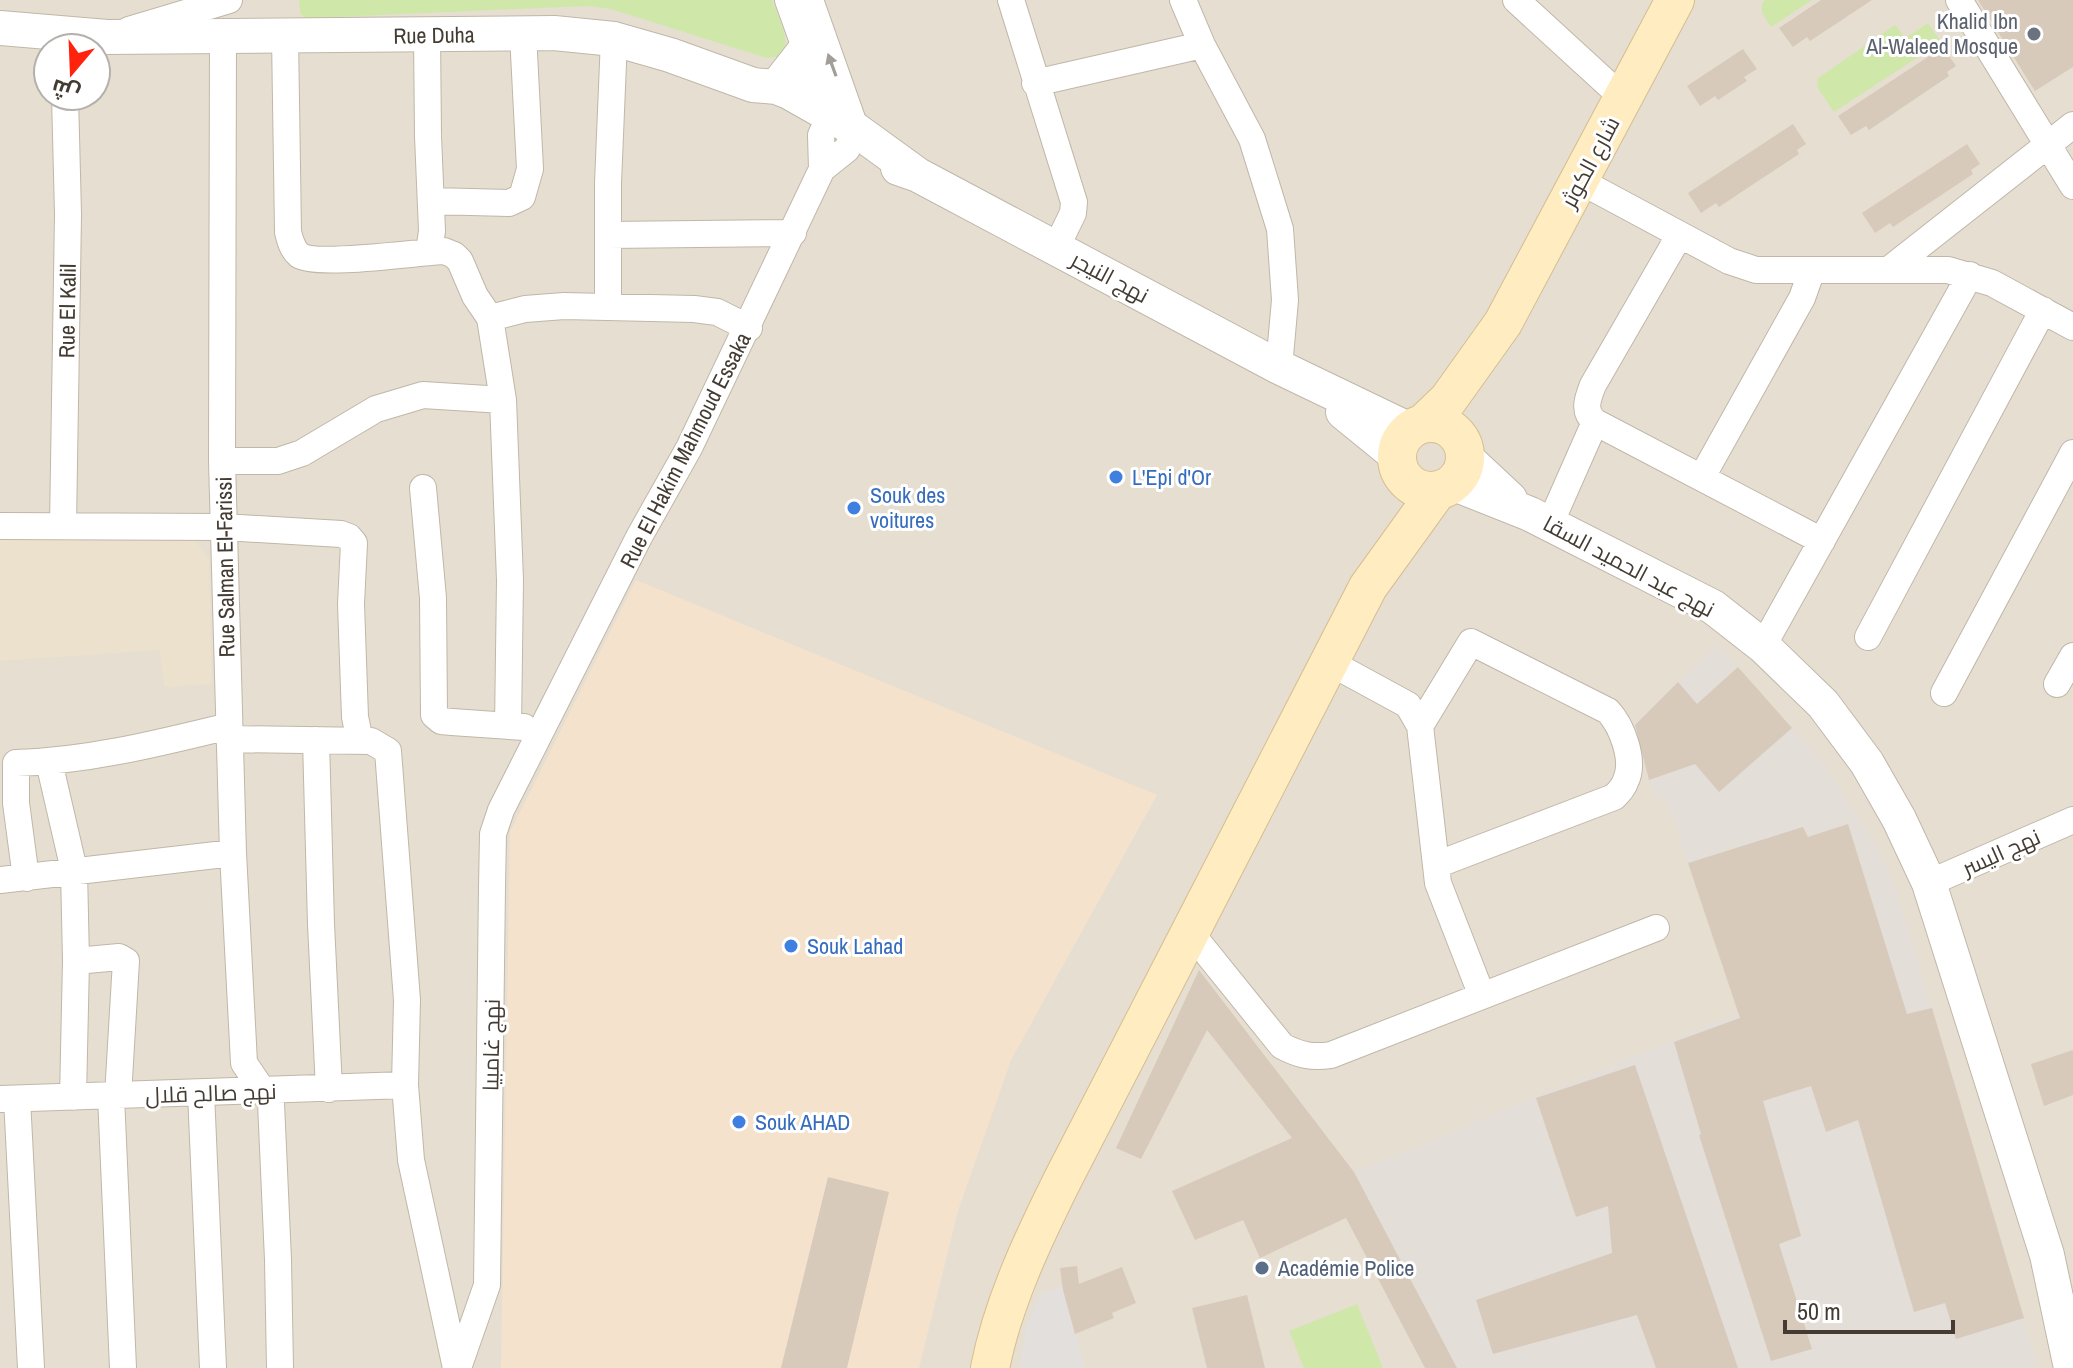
<svg xmlns="http://www.w3.org/2000/svg" width="2073" height="1368" font-family="'Archivo Narrow',Cairo,sans-serif">
  <rect width="100%" height="100%" fill="#f2ece3"/>
  <path fill="#e6ded1" fill-rule="evenodd" d="M 0,0 L 2073,0 L 2073,1368 L 0,1368 ZM 48,48 L 96,48 L 96,96 L 48,96 Z"/>
  <path fill="#f5e2cc" d="M 636,580 L 1157,795 L 1011,1060 L 958,1211 L 919,1368 L 501,1368 L 510,832 Z"/>
  <path fill="#e4ded8" d="M 1717,644 L 1823,762 L 1879,850 L 1899,898 L 2038,1366 L 2029,1368 L 1457,1368 L 1354,1172 L 1738,1013 L 1665,796 L 1655,799 L 1633,726 Z"/>
  <path fill="#ece1cc" d="M 0,536 L 192,536 L 209,559 L 212,684 L 164,687 L 160,650 L 0,661 Z"/>
  <path fill="#cfe8aa" d="M 299,0 L 772,0 C 778,17 792,40 782,56 L 766,58 L 611,9 L 587,6 L 313,18 L 304,17 L 300,13 Z
    M 1765,0 L 1812,0 L 1771,27 L 1762,13 L 1762,3 Z
    M 1928,23 L 1941,42 L 1834,112 L 1817,87 L 1818,78 L 1895,25 L 1905,38 Z
    M 1357,1304 L 1383,1368 L 1304,1368 L 1289,1331 Z"/>
  <path fill="#e2dfdc" d="M 1063,1286 L 1085,1368 L 1019,1368 L 1026,1328 L 1040,1294 Z"/>
  <path fill="#d7cabb" d="M 1821,0 L 1872,0 L 1810,41 L 1807,37 L 1793,47 L 1779,28 Z
    M 1978,0 L 2073,0 L 2073,67 L 2035,91 Z
    M 1943,47 L 1956,66 L 1947,72 L 1949,76 L 1869,130 L 1866,126 L 1851,135 L 1838,116 Z
    M 1743,49 L 1757,69 L 1744,77 L 1747,81 L 1718,100 L 1715,96 L 1700,106 L 1687,86 Z
    M 1793,124 L 1806,144 L 1797,150 L 1799,154 L 1719,207 L 1716,203 L 1701,213 L 1688,193 Z
    M 1967,144 L 1980,164 L 1971,170 L 1973,174 L 1893,227 L 1890,223 L 1875,233 L 1862,213 Z
    M 1738,667 L 1792,728 L 1719,792 L 1695,764 L 1649,780 L 1635,725 L 1678,682 L 1697,704 Z
    M 1848,824 L 1907,1014 L 1932,1008 L 2024,1318 L 1956,1339 L 1945,1303 L 1914,1312 L 1858,1120 L 1826,1132 L 1811,1086 L 1763,1101 L 1801,1236 L 1779,1244 L 1812,1349 L 1771,1361 L 1699,1135 L 1701,1134 L 1674,1042 L 1740,1018 L 1688,863 L 1803,827 L 1808,837 Z
    M 1199,970 L 1354,1172 L 1457,1368 L 1425,1368 L 1346,1218 L 1260,1258 L 1243,1220 L 1195,1240 L 1172,1191 L 1292,1138 L 1207,1030 L 1141,1159 L 1116,1148 Z
    M 2073,1050 L 2073,1095 L 2044,1106 L 2031,1064 Z
    M 1635,1065 L 1738,1368 L 1656,1368 L 1637,1315 L 1493,1354 L 1476,1300 L 1612,1253 L 1608,1206 L 1576,1217 L 1536,1098 Z
    M 828,1177 L 889,1192 L 847,1368 L 781,1368 Z
    M 1077,1266 L 1079,1284 L 1122,1267 L 1136,1303 L 1112,1313 L 1114,1318 L 1075,1334 L 1063,1290 L 1060,1268 Z
    M 1247,1295 L 1265,1368 L 1207,1368 L 1192,1308 Z"/>
  <g fill="none" stroke-linecap="round" stroke-linejoin="round">
    <defs>
      <path id="minor" d="M 788,0 L 830,117 L 821,135 L 822,169
        M 1011,0 L 1074,202 L 1073,213 L 1056,248
        M 1183,0 L 1202,45 L 1252,139 L 1280,229 L 1285,300 L 1279,367
        M 1516,0 L 1623,98
        M 1959,0 L 2073,186
        M 129,30 L 229,0
        M 223,36 L 222,461 L 233,853 L 244,1063 L 271,1103 L 278,1260 L 280,1368
        M 285,36 L 288,232 C 290,240 292,249 299,255 C 316,267 419,252 444,251 L 454,255 L 460,261 L 475,296 L 490,318 L 503,400 L 510,580 L 508,726
        M 427,36 L 428,136 L 432,231 L 429,252
        M 1035,83 L 1202,45
        M 1580,181 L 1729,261 L 1756,270 L 1948,270 L 1992,283 L 2073,327
        M 432,201 L 509,203 L 522,197 L 530,169 L 523,34
        M 608,235 L 793,233
        M 1891,268 L 2073,125
        M 608,306 L 608,183 L 614,39
        M 490,318 L 525,309 L 564,306 L 694,309 L 717,312 L 749,328
        M 1595,422 C 1582,411 1588,398 1593,385 L 1679,236
        M 222,461 L 278,461 L 302,453 L 376,409 L 423,395 L 503,400
        M 1702,477 L 1802,298 L 1812,270
        M 423,488 L 433,598 L 434,715 L 441,721 L 452,722 L 524,727
        M 1550,524 L 1595,422 L 1822,541
        M 0,526 L 224,527 L 341,534 L 349,537 L 354,543 L 351,604 L 355,717 L 360,741
        M 63,526 L 68,214 L 65,96
        M 1868,637 L 2043,310
        M 1763,646 L 1970,275
        M 1329,662 L 1408,705 L 1420,726 L 1438,883 L 1482,996
        M 2057,684 L 2073,656
        M 1944,693 L 2073,453
        M 1420,726 L 1471,642 L 1608,711 C 1622,726 1635,760 1626,780 C 1624,787 1619,792 1614,797 L 1436,865
        M 229,739 L 371,741 L 388,751 L 407,1000 L 405,1085 L 411,1160 L 456,1368
        M 316,740 L 321,924 L 329,1089
        M 49,762 L 74,870 L 76,961 L 119,957 L 126,961 L 118,1096
        M 26,878 L 16,803 L 16,763 C 88,761 159,743 229,726
        M 0,880 L 233,853
        M 1929,883 L 2073,820
        M 1190,932 L 1282,1046 C 1299,1055 1312,1058 1331,1055 L 1656,928
        M 201,1093 L 213,1368
        M 111,1096 L 123,1368
        M 73,1097 L 76,961
        M 0,1099 L 405,1085
        M 17,1099 L 31,1368
        M 458,1368 L 487,1285 L 492,887 L 493,834 L 501,810 L 639,537 L 689,448 L 822,169 L 847,149 L 856,130 L 810,0"/>
      <path id="tertiary" d="M 0,28 L 107,37 L 554,33 L 614,39 L 670,55 L 753,85 L 776,87 L 789,92 L 856,130 L 918,175
        M 776,87 L 805,50
        M 898,168 L 918,175 L 1279,367 L 1410,430
        M 1343,412 L 1397,456
        M 1465,457 L 1510,499
        M 1452,483 L 1530,514 L 1713,607 L 1763,646 L 1823,704 L 1867,763 L 1899,819 L 1929,883 L 2047,1255 L 2071,1368"/>
      <path id="secondary" d="M 1424,423 L 1448,400 L 1503,323 L 1675,0
        M1397 457a34 34 0 1 1 68 0a34 34 0 1 1-68 0Z
        M 990,1368 C 1003,1302 1034,1237 1064,1177 L 1368,587 L 1438,490"/>
    </defs>
    <use href="#minor" stroke="#c0b7a8" stroke-width="28"/>
    <use href="#tertiary" stroke="#c0b7a8" stroke-width="36"/>
    <use href="#secondary" stroke="#d4be91" stroke-width="40"/>
    <use href="#minor" stroke="#fff" stroke-width="26"/>
    <use href="#tertiary" stroke="#fff" stroke-width="34"/>
    <use href="#secondary" stroke="#ffecc0" stroke-width="38"/>
  </g>
  <defs><path id="oneway-solid" d="M-6-.8H1V-3.2L6.5 0L1 3.2V.8H-6Z" transform="scale(2)"/></defs>
  <use fill="#a29e99" href="#oneway-solid" transform="translate(832 65) rotate(-110)"/>
  <circle fill="#6b7280" stroke="#fff" stroke-width="3" cx="2034" cy="34" r="8"/>
  <g fill="#3f7fe0" stroke="#fff" stroke-width="3">
    <circle cx="1116" cy="477" r="8"/>
    <circle cx="854" cy="508" r="8"/>
    <circle cx="791" cy="946" r="8"/>
    <circle cx="739" cy="1122" r="8"/>
  </g>
  <circle fill="#5c6f8a" stroke="#fff" stroke-width="3" cx="1262" cy="1268" r="8"/>
  <g text-anchor="middle" stroke-width="6" stroke-linejoin="round" paint-order="stroke">
    <g font-size="22" fill="#5b616d" stroke="#fff" text-anchor="end">
      <text x="2018" y="29">Khalid Ibn<tspan x="2018" dy="25">Al-Waleed Mosque</tspan></text>
    </g>
    <g font-size="22" fill="#443c33" stroke="#fff">
      <text transform="translate(434 35) rotate(-1)" y="8">Rue Duha</text>
      <text transform="translate(1590 162) rotate(-62)" y="8">شارع الكوثر</text>
      <text transform="translate(1110 277) rotate(28)" y="8">نهج النيجر</text>
      <text transform="translate(67 311) rotate(-89)" y="8">Rue El Kalil</text>
      <text transform="translate(685 450) rotate(-63)" y="8">Rue El Hakim Mahmoud Essaka</text>
      <text transform="translate(1629 566) rotate(28)" y="8">نهج عبد الحميد السقا</text>
      <text transform="translate(225 567) rotate(-91)" y="8">Rue Salman El-Farissi</text>
      <text transform="translate(2001 852) rotate(-24)" y="8">نهج اليسر</text>
      <text transform="translate(491 1045) rotate(-89)" y="8">نهج غامبيا</text>
      <text transform="translate(211 1093) rotate(-2)" y="8">نهج صالح قلال</text>
    </g>
    <g font-size="22" fill="#366cbe" stroke="#fff" text-anchor="start">
      <text x="1132" y="485">L'Epi d'Or</text>
      <text x="870" y="503">Souk des<tspan x="870" dy="25">voitures</tspan></text>
      <text x="807" y="954">Souk Lahad</text>
      <text x="755" y="1130">Souk AHAD</text>
    </g>
    <g font-size="22" fill="#4e5e75" stroke="#fff" text-anchor="start">
      <text x="1278" y="1276">Académie Police</text>
    </g>
  </g>
  <g transform="translate(72 72) rotate(199)"><circle r="38" fill="#ffffff" stroke="#b4b1ad" stroke-width="2"/>
  <path d="M0-6L14 30L0 20L-14 30Z" fill="#ff230d"/>
  <text y="-12" font-size="22" font-weight="bold" text-anchor="middle" fill="#443c33">ش</text>
  </g>
  <path d="M1785 1320v12h168v-12" fill="none" stroke="#443c33" stroke-width="4"/>
  <text x="1797" y="1320" font-size="24" fill="#443c33" stroke="#ffffff" stroke-width="6" paint-order="stroke">50 m</text>
</svg>
